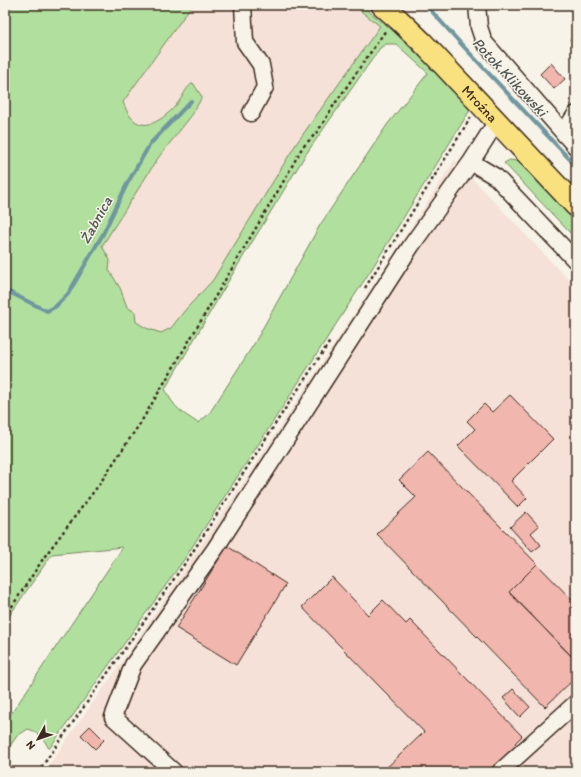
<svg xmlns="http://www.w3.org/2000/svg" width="581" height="777" font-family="Itim,sans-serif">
  <rect width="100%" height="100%" fill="#f7f3e8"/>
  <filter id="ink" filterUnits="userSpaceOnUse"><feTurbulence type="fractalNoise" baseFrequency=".025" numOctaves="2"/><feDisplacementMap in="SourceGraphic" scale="8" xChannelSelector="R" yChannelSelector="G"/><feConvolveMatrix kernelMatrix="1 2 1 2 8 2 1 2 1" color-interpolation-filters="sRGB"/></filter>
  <g filter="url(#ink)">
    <path fill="#f5e1d7" d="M 192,5 L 353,5 L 381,26 L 296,144 L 213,280 L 186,309 L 171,328 L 161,333 L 146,328 L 136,322 L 109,270 L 110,260 L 102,246 L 158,157 L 192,115 L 192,83 L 188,85 L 180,100 L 162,118 L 150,125 L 140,124 L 130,117 L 123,102 Z
      M 455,160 L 576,288 L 576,772 L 44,772 L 126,656 L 257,462 Z"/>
    <path fill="#b1e09e" stroke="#76855e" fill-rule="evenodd" d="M 5,5 L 192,5 L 123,102 C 125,107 127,112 130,116 C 145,137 170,114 180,100 C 185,93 186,87 193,83 L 202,97 L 192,115 L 158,158 L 102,246 L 110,260 L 109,270 L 120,288 L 127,307 L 135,312 L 136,322 L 146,328 L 161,333 L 171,328 L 186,309 L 213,280 L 296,144 L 380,26 L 353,5 L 361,5 L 391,29 L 416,53 L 420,50 L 472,107 L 371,270 L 183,561 L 49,749 C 44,739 39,732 28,729 L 17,736 L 5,753 L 5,723 L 123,547 L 52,554 L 5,622 ZM 386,44 L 396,44 L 428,73 L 387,125 L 320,225 L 254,344 L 209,414 L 198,423 C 181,412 174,408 165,389 L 232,275 L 306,154 L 380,48 Z
      M 510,160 L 523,162 L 576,217 L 575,228 L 571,234 L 504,163 Z"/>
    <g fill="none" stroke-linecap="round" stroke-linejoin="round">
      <path stroke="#70969f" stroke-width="4" d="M 426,5 L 463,46 L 576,166
        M 5,290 L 47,311 L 55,307 L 68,294 L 103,234 L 127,184 L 150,144 L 191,101"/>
    </g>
    <path fill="#f1b6ae" stroke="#3b2a1e" d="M 576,31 L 576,43 L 570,40 Z
      M 551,63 L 565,79 L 554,89 L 540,74 Z
      M 510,395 L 553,439 L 511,481 L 527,498 L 518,507 L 458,446 L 475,429 L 467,421 L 484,404 L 492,412 Z
      M 428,452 L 537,564 L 509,592 L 576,661 L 576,677 L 545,707 L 377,534 L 416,497 L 399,480 Z
      M 526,512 L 539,526 L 531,533 L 541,545 L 532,552 L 510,527 Z
      M 227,546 L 286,584 L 236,665 L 176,628 Z
      M 537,564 L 576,604 L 576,661 L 509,592 Z
      M 332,577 L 368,615 L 383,600 L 406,624 L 410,620 L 522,736 L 515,743 L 521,748 L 502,766 L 498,762 L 487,772 L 382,772 L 424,732 L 302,607 Z
      M 513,689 L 530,707 L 520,717 L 503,698 Z
      M 90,726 L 104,740 L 95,749 L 81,735 Z"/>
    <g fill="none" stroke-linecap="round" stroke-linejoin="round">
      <defs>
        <path id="minor" d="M 243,5 L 245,42 L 261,65 L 265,87 L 251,113
          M 477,5 L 479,27 L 484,42 L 576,147
          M 565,135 L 566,129 L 576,114
          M 471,162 L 497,121
          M 174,772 L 113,717 L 133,665 L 215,549 L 411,246 L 471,162 L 496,177 L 576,261
          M 500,772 L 576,703"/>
        <g id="major">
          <path id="s1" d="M 382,5 L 398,19 L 422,42 L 576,206"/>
        </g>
      </defs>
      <use href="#minor" stroke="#3b2a1e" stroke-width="19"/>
      <use href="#major" stroke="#3b2a1e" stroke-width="24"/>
      <path stroke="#3b2a1e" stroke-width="2.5" stroke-dasharray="3 3" stroke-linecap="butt" d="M 365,288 L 471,117
        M 5,617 L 45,556 L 98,486 L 141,422 L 282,184 L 302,148 L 318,131 L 334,105 L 386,30
        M 38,772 L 188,559 L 283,412 L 331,340"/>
      <use href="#minor" stroke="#f7f3e8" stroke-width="16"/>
      <use href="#major" stroke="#fae180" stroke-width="21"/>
    </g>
  </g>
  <g text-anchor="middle" stroke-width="3" stroke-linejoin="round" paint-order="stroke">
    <g font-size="14" fill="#3b2a1e" stroke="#f7f3e8">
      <text dy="5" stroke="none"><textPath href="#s1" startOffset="139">Mroźna</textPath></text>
    </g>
    <g font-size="15" font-style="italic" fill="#515754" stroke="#f7f3e8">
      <text transform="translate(510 77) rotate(47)" y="5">Potok Klikowski</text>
      <text transform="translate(96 220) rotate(-61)" y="5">Żabnica</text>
    </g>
  </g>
  <rect width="581" height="777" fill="none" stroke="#f7f3e8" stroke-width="20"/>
  <rect x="10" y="10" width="561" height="757" fill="none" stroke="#3b2a1e" stroke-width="1.5" filter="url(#ink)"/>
  <g transform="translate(38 739) rotate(230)" stroke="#f7f3e8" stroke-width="3" paint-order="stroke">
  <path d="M0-3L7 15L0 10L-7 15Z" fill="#3b2a1e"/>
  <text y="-6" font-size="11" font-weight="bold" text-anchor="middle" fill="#3b2a1e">N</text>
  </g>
</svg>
